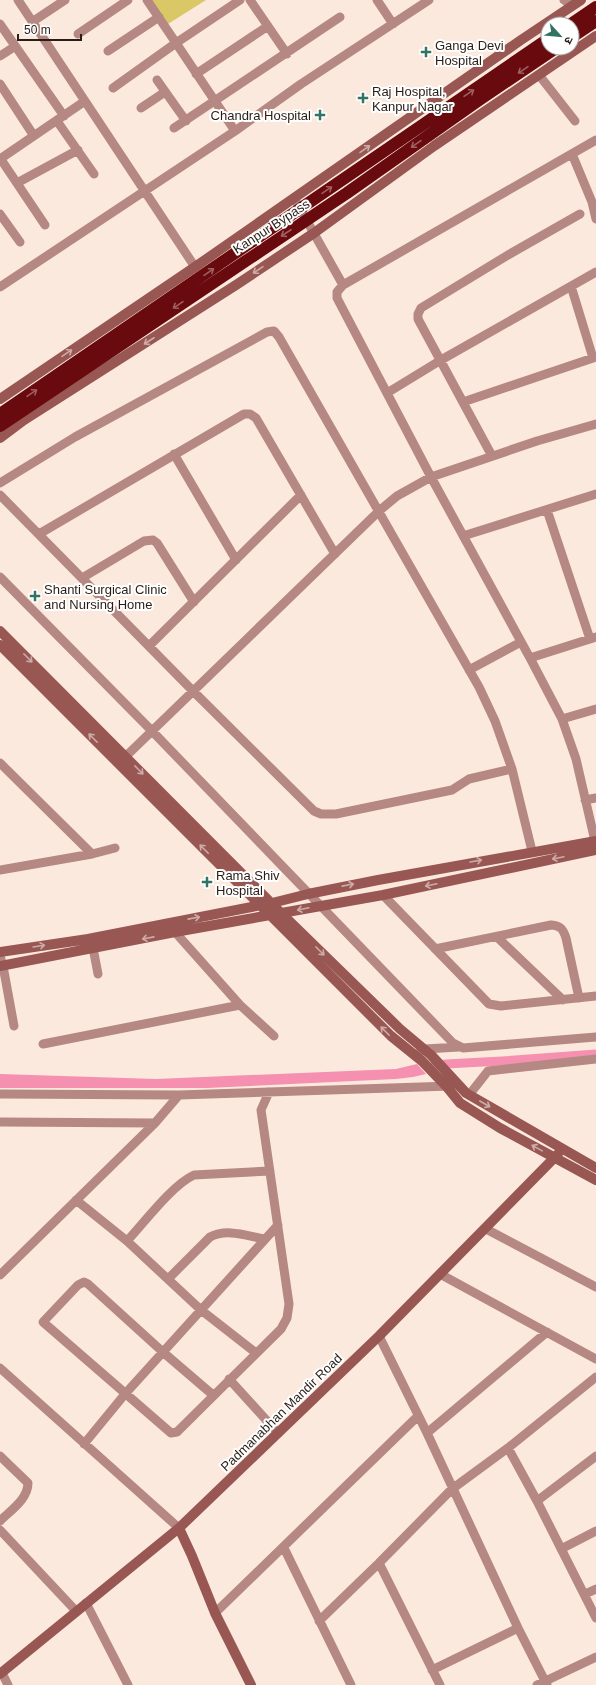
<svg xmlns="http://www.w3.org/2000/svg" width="596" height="1685" font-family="Helvetica,'Noto Sans Devanagari',sans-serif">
  <rect width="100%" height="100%" fill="#fce9de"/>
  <path fill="#d9c865" d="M 151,0 L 206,0 L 168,24 Z"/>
  <path fill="#f690b0" d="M 417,1064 L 426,1074 L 413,1077 L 396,1079 L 208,1088 L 0,1088 L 0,1074 L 156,1079 L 396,1069 Z"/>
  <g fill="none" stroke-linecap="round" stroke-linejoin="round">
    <path stroke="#f690b0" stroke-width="9" d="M 434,1066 L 446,1064 L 502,1061 L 596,1054"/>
    <path stroke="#b68884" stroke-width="9" d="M 18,0 L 195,267
      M 250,0 L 287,54
      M 377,0 L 393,24
      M 564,0 L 572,6
      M 32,22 L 65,0
      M 0,24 L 64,116
      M 78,34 L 128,0
      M 108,51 L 159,17
      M 0,56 L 14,47
      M 196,74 L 268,26
      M 539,75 L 575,121
      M 157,80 L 186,121
      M 0,84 L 34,136
      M 113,88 L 176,43 L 147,0
      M 141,108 L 165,92
      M 57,121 L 94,174
      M 174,128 L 340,17
      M 235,131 L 176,43 L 240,0
      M 572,154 L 592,202 L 596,219
      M 0,158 L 45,225
      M 0,159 L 85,101
      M 17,183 L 78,150
      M 294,198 L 343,285
      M 0,214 L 20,242
      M 571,286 L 593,358
      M 0,287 L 235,131 L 301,84 L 429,0
      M 387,393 L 441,360 L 596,272
      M 463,402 L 596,357
      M 174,454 L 236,560
      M 492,456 L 418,319 L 418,314 L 421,308 L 508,255 L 580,214
      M 0,483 L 75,437 L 267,332 L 274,331 L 279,337 L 479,687 L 495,721 L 512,769 L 532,851
      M 0,495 L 193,691 L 314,811 L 321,814 L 336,814 L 452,790 L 469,779 L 512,769
      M 547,510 L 590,639
      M 39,534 L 244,414 L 250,414 L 256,418 L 335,554
      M 463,536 L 596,494
      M 0,577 L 152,731 L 453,1043 L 463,1048 L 596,1037
      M 82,578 L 144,541 L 153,540 L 157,543 L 194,602
      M 149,646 L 301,495
      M 530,658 L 596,637
      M 469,670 L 521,642
      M 562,719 L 596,709
      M 121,761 L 379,511 L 397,496 L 431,477 L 537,441 L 596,424
      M 0,763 L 92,854
      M 585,800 L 596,798
      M 595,841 L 576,759 L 562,719 L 530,658 L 431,477 L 337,298 L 337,292 L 343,285 L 596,140
      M 0,870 L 92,854 L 115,848
      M 383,895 L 489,1004 L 501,1006 L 596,996
      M 175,932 L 240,1005 L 274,1036
      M 497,937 L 563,1000
      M 93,948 L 98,974
      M 435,949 L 551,925 C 561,926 563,929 566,938 L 579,998
      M 0,956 L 3,966 L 14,1026
      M 43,1044 L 240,1005
      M 416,1055 L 425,1049 L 459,1047
      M 0,1094 L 179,1095 L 155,1123 L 0,1275
      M 179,1095 L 451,1086
      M 469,1095 L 488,1071 L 596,1059
      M 0,1122 L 155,1123
      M 76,1200 L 127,1241 L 201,1310 L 256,1353
      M 486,1229 L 596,1287
      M 127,1241 C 144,1223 172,1185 194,1175 L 270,1171
      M 440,1274 L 596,1359
      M 168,1279 L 210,1237 C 227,1228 247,1236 265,1239
      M 379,1336 L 427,1433 L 518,1628 L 547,1685
      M 0,1368 L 179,1528
      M 229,1379 L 278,1433
      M 213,1395 L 164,1353 L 88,1284 L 84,1282 L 78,1285 L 43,1322 L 171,1433 L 177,1432 L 281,1329 L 287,1318 L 289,1304 L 261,1110 L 269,1092
      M 427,1433 L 547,1332
      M 84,1444 L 125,1394 L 278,1225
      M 508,1448 L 537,1501 L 596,1618
      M 0,1456 L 28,1483 C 28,1499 11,1510 0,1521
      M 537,1501 L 596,1456
      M 0,1530 L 76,1611
      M 284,1548 L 351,1685
      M 561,1549 L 596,1531
      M 379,1563 L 440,1685
      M 585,1594 L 596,1589
      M 86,1603 L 128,1685
      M 215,1613 L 418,1416
      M 319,1621 L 379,1563 L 452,1489 L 508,1448 L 596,1377
      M 432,1670 L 518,1628
      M 2,1673 L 8,1685
      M 537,1685 L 596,1657"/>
    <path stroke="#985752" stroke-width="10" d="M 0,399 L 195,267 L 521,40 L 581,0
      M 0,438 L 24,420 L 236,285 L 314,233 L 434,146 L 596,36
      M 0,631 L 281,913 L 400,1029 L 431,1055 L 466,1093 L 596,1168
      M 0,645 L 391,1036 L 422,1061 L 447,1087 L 460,1103 L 500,1128 L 596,1180
      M 0,952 L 88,939 L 272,903 L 308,894 L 378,880 L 596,841
      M 0,966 L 175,932 L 383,895 L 596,850
      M 179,1528 L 192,1556 L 215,1613 L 251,1685
      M 0,1674 L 179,1528 L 379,1336 L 558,1154"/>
    <path stroke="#690a0f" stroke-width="12" d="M 571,24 L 596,7
      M 572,37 L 596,21"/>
    <path stroke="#690a0f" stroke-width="12" d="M 0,414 L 548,39
      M 0,426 L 347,193 L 479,100 L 556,48"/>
  </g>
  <defs><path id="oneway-shaft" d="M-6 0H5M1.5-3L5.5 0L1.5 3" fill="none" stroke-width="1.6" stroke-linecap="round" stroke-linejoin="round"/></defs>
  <g stroke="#9e6063">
    <use href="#oneway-shaft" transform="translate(523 70) rotate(146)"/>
    <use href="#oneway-shaft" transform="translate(469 93) rotate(-34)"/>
    <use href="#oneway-shaft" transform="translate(416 144) rotate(145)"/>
    <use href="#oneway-shaft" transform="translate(327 190) rotate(-34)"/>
    <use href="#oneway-shaft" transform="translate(286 233) rotate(147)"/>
    <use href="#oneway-shaft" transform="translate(209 272) rotate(-35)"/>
    <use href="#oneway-shaft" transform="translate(178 305) rotate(146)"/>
    <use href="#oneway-shaft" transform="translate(32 393) rotate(-34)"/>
  </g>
  <g stroke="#ccaba8">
    <use href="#oneway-shaft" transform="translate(365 149) rotate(-35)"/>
    <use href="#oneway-shaft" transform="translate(258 270) rotate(146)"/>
    <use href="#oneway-shaft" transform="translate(149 341) rotate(147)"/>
    <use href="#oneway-shaft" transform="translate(67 353) rotate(-34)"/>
    <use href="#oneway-shaft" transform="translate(28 658) rotate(45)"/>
    <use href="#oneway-shaft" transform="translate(93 738) rotate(-135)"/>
    <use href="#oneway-shaft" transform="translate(139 770) rotate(45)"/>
    <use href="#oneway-shaft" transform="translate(204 849) rotate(-135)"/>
    <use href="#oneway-shaft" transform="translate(558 858) rotate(168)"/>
    <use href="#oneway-shaft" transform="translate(476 861) rotate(-10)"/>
    <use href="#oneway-shaft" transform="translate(348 885) rotate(-11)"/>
    <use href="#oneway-shaft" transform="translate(431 885) rotate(168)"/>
    <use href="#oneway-shaft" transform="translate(303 909) rotate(168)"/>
    <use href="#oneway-shaft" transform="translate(194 918) rotate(-11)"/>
    <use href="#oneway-shaft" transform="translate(148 938) rotate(169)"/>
    <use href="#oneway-shaft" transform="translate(39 946) rotate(-9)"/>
    <use href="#oneway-shaft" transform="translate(320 951) rotate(45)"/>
    <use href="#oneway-shaft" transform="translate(385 1031) rotate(-135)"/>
    <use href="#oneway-shaft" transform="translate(485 1104) rotate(30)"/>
    <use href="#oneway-shaft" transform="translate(537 1148) rotate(-151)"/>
  </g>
  <g fill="#327363" stroke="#fff" stroke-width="1.5">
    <path d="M424 46h4v4h4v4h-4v4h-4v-4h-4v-4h4z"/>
    <path d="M361 92h4v4h4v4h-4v4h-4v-4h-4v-4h4z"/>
    <path d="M318 109h4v4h4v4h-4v4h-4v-4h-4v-4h4z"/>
    <path d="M33 590h4v4h4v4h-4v4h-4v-4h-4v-4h4z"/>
    <path d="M205 876h4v4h4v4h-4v4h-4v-4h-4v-4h4z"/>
  </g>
  <g text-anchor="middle" stroke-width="4" stroke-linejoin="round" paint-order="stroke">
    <g font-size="13" fill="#291e17" stroke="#fff" text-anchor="start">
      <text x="435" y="50">Ganga Devi<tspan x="435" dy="15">Hospital</tspan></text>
      <text x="372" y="96">Raj Hospital,<tspan x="372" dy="15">Kanpur Nagar</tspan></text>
      <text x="311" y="120" text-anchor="end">Chandra Hospital</text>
      <text x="44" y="594">Shanti Surgical Clinic<tspan x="44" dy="15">and Nursing Home</tspan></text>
      <text x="216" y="880">Rama Shiv<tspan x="216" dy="15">Hospital</tspan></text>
    </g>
    <g font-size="13" fill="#291e17" stroke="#fff">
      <text transform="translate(271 226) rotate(-33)" y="5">Kanpur Bypass</text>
      <text transform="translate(281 1412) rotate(-44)" y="5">Padmanabhan Mandir Road</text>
    </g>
  </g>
  <g transform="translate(560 36) rotate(117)"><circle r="19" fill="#ffffff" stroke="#a9a5a2"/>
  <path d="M0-3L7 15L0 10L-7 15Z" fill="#327363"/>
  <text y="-6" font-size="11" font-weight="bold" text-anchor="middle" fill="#291e17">उ</text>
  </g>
  <path d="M18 34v6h63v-6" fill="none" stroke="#291e17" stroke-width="2"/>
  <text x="24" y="34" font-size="12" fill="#291e17" stroke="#ffffff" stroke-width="3" paint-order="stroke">50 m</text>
</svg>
